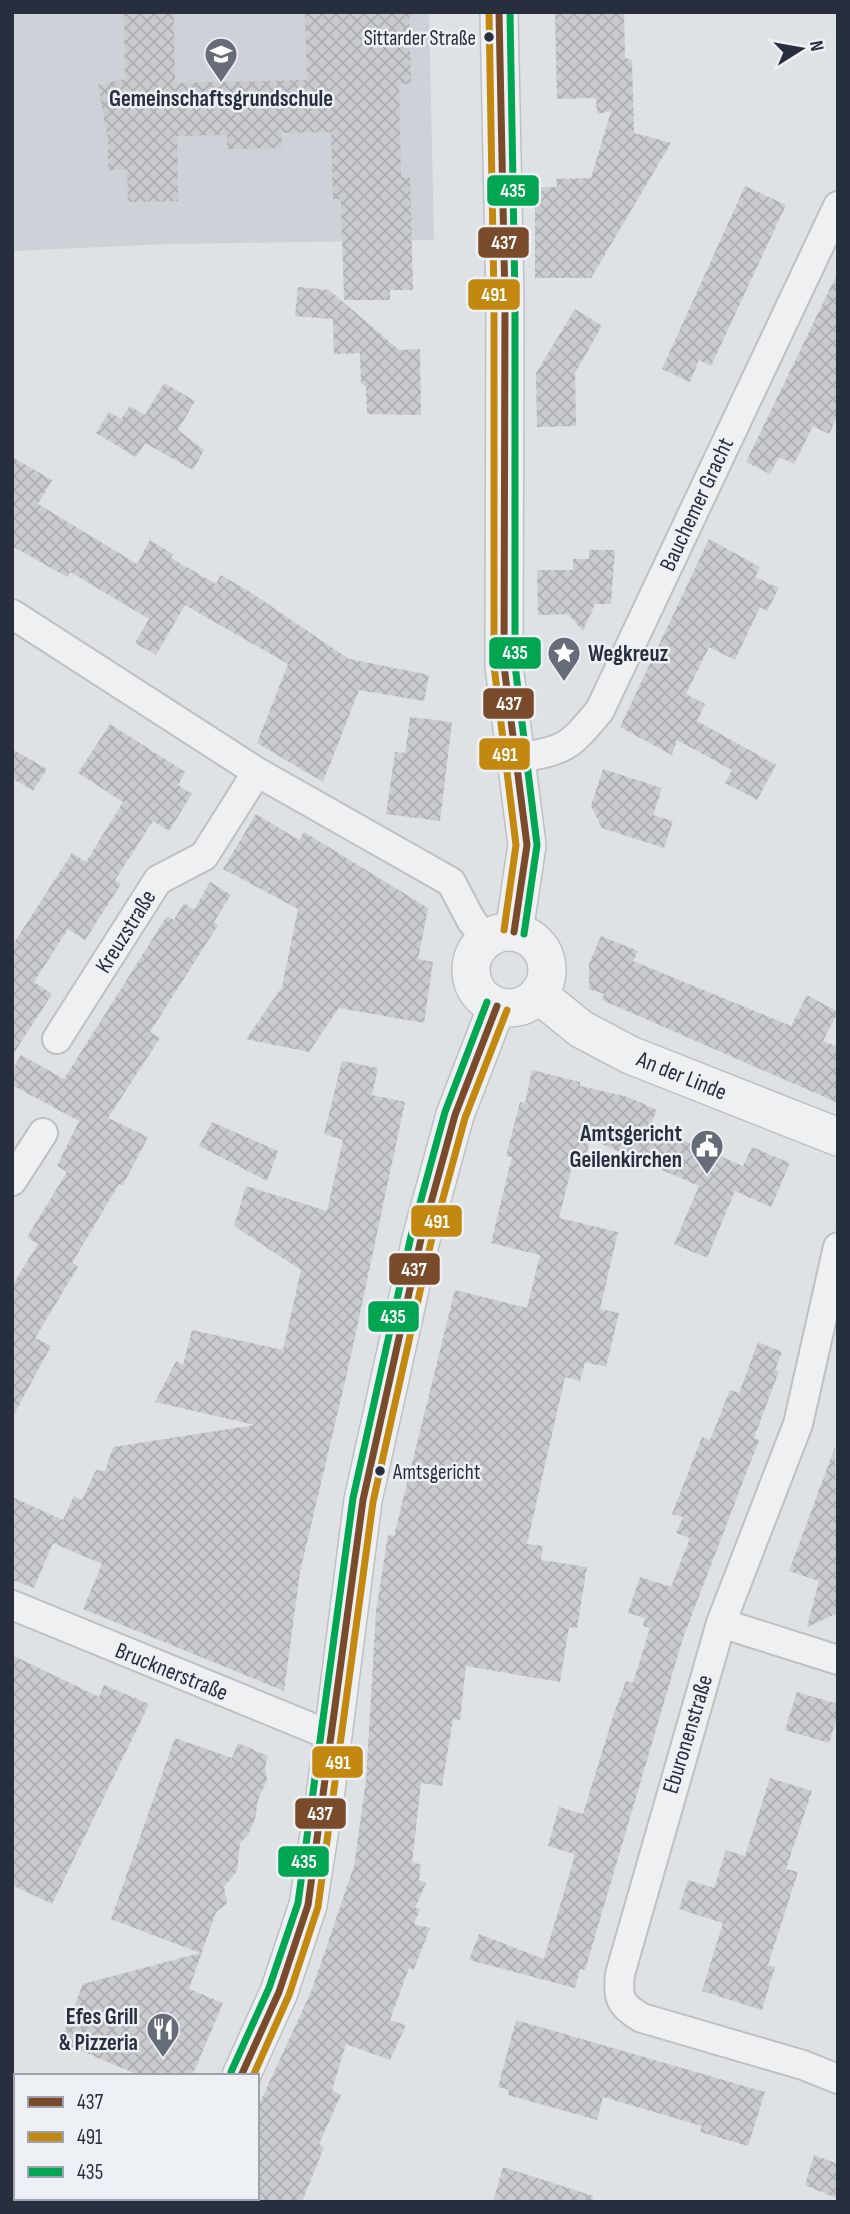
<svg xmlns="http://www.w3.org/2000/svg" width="850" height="2214" font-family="'Sofia Sans Condensed',sans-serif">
  <defs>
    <pattern id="building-cross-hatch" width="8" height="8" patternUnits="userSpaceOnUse" patternTransform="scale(1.75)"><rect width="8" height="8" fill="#c9cbcf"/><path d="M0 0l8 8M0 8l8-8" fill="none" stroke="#adafb3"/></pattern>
  </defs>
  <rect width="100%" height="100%" fill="#dfe2e5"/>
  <path fill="#cdd1d8" d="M 12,12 L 429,12 L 434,240 L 167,244 L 12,251 Z"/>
  <path fill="url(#building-cross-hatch)" d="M 124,12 L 174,12 L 175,83 L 307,80 L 305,12 L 409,12 L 411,84 L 399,84 L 401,177 L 410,177 L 413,290 L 390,290 L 390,300 L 344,300 L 341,199 L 333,199 L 331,132 L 281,133 L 282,148 L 227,149 L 227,135 L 177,136 L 178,201 L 128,202 L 127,169 L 108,170 L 108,140 L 98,85 L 125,79 Z
    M 555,12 L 624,12 L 625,58 L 632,60 L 634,133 L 671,143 L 591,278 L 535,278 L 535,187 L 557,187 L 556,179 L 591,178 L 611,111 L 597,114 L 596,98 L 557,99 Z
    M 745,186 L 786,205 L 711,366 L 699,360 L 690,382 L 662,369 Z
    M 838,272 L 838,415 L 829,434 L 813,426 L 794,464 L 779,457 L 770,474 L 746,462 Z
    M 298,287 L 329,290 L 399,350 L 420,349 L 421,415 L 367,414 L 366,387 L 361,383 L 360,353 L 334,354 L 333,319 L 295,316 Z
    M 575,309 L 602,326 L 575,373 L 576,426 L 537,427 L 536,373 Z
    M 164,383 L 195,401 L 178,430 L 204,450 L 193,470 L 145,443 L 136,457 L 96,433 L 109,412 L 121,419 L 130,406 L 145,415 Z
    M 12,457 L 52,480 L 38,504 L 137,564 L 150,540 L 173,554 L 171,558 L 216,584 L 221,575 L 250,592 L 349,659 L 429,675 L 424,701 L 359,690 L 323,782 L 257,743 L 288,664 L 185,605 L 156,655 L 135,643 L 149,619 L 70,572 L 67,577 L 12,546 Z
    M 709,539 L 760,567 L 755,577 L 779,588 L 767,611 L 760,607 L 735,660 L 709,647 L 686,694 L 705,704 L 697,721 L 776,765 L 757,800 L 725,783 L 732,770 L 677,740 L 672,755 L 620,727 Z
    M 589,550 L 615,550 L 611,604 L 595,604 L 583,631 L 568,614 L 538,615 L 537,570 L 573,570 L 573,559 L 589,559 Z
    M 410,717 L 452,722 L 440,821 L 386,814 L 395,752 L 405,753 Z
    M 110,724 L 185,772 L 178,785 L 192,794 L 169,831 L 153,821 L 115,880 L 121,884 L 85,940 L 68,929 L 34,982 L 52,994 L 12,1056 L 12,946 L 72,853 L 86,862 L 123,802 L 78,773 Z
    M 12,749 L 47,769 L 33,791 L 12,778 Z
    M 603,769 L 662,788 L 653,815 L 673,821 L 664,848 L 602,828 L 591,806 Z
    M 256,814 L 299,840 L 304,832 L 428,908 L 418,959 L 433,962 L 424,1023 L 339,1008 L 309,1052 L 246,1039 L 282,987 L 298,909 L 223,869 Z
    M 210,882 L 231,895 L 214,922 L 218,925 L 150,1032 L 160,1038 L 108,1118 L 148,1137 L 123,1185 L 119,1184 L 72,1263 L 78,1267 L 35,1338 L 51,1346 L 12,1418 L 12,1286 L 38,1244 L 27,1237 L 67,1172 L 57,1166 L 79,1121 L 12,1085 L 12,1071 L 21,1055 L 64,1079 L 167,916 L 174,920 L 184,903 L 194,910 Z
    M 601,936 L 638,951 L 633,961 L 791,1026 L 807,995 L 838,1012 L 823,1041 L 838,1047 L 838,1103 L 602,1000 L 604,994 L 589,989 L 589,964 Z
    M 342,1061 L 378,1068 L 372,1095 L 405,1102 L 350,1360 L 300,1572 L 284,1691 L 83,1609 L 102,1564 L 53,1543 L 34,1588 L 12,1580 L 12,1497 L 63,1520 L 74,1496 L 82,1500 L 96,1470 L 105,1471 L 113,1447 L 255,1425 L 155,1402 L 176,1361 L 183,1365 L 192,1330 L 283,1350 L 301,1270 L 234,1226 L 246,1186 L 327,1211 L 343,1140 L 324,1134 Z
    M 532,1070 L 580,1082 L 580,1086 L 628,1097 L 657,1110 L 650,1126 L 743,1166 L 752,1147 L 790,1163 L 771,1207 L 735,1191 L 707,1258 L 674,1244 L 699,1186 L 590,1139 L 585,1161 L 574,1158 L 559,1218 L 618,1232 L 600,1309 L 619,1313 L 606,1367 L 585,1362 L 580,1381 L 565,1377 L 527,1544 L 543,1546 L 541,1560 L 587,1567 L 577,1628 L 569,1627 L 560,1682 L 466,1666 L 460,1720 L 453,1719 L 442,1786 L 421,1783 L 412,1863 L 421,1864 L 419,1880 L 426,1883 L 415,1908 L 420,1909 L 414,1924 L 430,1928 L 414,1969 L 409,1968 L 390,2020 L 406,2025 L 390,2060 L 346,2044 L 332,2090 L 341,2095 L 319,2144 L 324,2147 L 302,2202 L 257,2202 L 257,2109 L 311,1992 L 354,1866 L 366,1781 L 376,1612 L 388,1535 L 394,1536 L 455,1290 L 527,1308 L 540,1255 L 491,1243 L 512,1157 L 506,1156 L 520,1102 L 525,1103 Z
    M 212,1122 L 278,1151 L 267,1181 L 199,1146 Z
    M 758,1342 L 782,1352 L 775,1370 L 779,1371 L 754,1438 L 759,1440 L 683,1638 L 585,1970 L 580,1969 L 575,1988 L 469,1960 L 479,1934 L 544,1959 L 573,1862 L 574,1854 L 548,1846 L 559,1807 L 583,1814 L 614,1713 L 626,1681 L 633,1683 L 650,1628 L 643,1626 L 645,1618 L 628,1613 L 640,1577 L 671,1587 L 690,1538 L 676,1533 L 683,1517 L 672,1514 L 702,1437 L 710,1440 L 730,1390 L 739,1393 Z
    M 835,1447 L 838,1613 L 807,1627 L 819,1581 L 789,1571 Z
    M 12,1655 L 99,1697 L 104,1685 L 149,1704 L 52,1904 L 12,1885 Z
    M 797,1692 L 838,1704 L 838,1716 L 829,1743 L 785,1730 Z
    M 175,1738 L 232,1758 L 238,1743 L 268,1756 L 265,1767 L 267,1780 L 258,1800 L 255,1819 L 248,1835 L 240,1843 L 237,1871 L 224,1887 L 227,1903 L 216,1912 L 189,1989 L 223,2003 L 192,2076 L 141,2076 L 60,2042 L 83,1984 L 200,1953 L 111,1919 Z
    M 770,1778 L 812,1791 L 786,1869 L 798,1872 L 768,1965 L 775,1967 L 762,2010 L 702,1991 L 723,1923 L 679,1909 L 688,1880 L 714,1888 L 726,1850 L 745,1856 Z
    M 516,2020 L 765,2092 L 748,2146 L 700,2132 L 702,2126 L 603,2097 L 597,2120 L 508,2095 L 509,2090 L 498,2087 Z
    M 814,2155 L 838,2164 L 838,2199 L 805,2185 Z
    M 503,2167 L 593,2196 L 592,2202 L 493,2202 Z"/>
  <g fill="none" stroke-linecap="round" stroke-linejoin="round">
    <defs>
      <path id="minor" d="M 12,614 L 257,772 L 451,882 L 471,920 L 486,939
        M 515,759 C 566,749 567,750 600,710 L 838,206
        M 57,1039 L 158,880 L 204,856 L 257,772
        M 12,1181 L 43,1133
        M 838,1247 L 798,1424 L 721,1623 L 620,1974 C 617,1999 621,2006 642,2018 L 803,2065 L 838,2079
        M 12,1605 L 332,1736
        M 721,1623 L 838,1660"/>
      <path id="tertiary" d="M 499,12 L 505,301 L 504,666 L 527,845 L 514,932
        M471 970a38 38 0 1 1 76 0a38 38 0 1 1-76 0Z
        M 538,994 L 581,1029 L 630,1055 L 838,1137
        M 241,2076 L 279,1992 L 308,1905 L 326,1790 L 363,1500 L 421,1239 L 455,1115 L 497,1006
        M 184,2202 L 186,2198"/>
    </defs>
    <use href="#minor" stroke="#bec0c3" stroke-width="32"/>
    <use href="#tertiary" stroke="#bec0c3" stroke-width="40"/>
    <use href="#minor" stroke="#eff0f2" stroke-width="28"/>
    <use href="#tertiary" stroke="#eff0f2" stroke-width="37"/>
    <defs>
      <path id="bus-1" d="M 499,12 L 505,301 L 504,666 L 527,845 L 514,932
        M 241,2076 L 279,1992 L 308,1905 L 363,1500 L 421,1239 L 455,1115 L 497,1006"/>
      <path id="bus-2" d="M 489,12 L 494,301 L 494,666 L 516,845 L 504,930
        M 253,2076 L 289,1995 L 318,1907 L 373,1502 L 431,1242 L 465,1118 L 507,1010"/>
      <path id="bus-3" d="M 510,12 L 515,301 L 515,665 L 537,845 L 524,934
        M 231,2072 L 269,1988 L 298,1903 L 353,1498 L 411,1236 L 445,1112 L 487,1002"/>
    </defs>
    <use href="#bus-1" stroke="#edf0f5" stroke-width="12"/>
    <use href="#bus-2" stroke="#edf0f5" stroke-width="12"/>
    <use href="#bus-3" stroke="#edf0f5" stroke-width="12"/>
    <use href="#bus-1" stroke="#7a4b2a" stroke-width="7"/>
    <use href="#bus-2" stroke="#c38810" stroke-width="7"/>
    <use href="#bus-3" stroke="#00a651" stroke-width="7"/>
  </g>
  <defs>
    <symbol id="school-pin" viewBox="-11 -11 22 30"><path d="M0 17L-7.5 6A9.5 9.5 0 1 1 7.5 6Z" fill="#676d78" stroke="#edf0f5"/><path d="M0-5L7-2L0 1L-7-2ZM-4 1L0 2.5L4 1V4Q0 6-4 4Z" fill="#fff"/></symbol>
    <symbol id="sight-pin" viewBox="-11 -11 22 30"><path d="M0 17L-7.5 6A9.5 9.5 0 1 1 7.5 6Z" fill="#676d78" stroke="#edf0f5"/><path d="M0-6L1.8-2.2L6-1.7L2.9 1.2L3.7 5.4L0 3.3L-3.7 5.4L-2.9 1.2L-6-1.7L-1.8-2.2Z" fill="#fff"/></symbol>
    <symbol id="civic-pin" viewBox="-11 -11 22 30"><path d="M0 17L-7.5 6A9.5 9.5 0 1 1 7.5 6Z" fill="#676d78" stroke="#edf0f5"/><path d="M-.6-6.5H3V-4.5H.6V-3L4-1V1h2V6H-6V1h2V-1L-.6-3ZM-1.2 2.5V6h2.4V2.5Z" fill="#fff"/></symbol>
    <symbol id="restaurant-pin" viewBox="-11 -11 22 30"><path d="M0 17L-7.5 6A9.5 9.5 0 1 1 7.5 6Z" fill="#676d78" stroke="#edf0f5"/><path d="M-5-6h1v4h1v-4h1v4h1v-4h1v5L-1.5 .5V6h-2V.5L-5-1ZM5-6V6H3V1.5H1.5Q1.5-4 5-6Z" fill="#fff"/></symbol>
  </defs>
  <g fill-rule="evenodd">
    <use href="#school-pin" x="202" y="35" width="38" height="52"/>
    <use href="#sight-pin" x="545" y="634" width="38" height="52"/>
    <use href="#civic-pin" x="688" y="1127" width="38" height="52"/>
    <use href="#restaurant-pin" x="144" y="2010" width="38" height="52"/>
  </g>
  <g fill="#272e3e" stroke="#edf0f5" stroke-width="2.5">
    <circle cx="489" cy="37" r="6"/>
    <circle cx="380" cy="1471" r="6"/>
  </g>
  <g text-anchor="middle" stroke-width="5" stroke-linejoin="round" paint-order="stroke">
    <g font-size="21" fill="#272e3e" stroke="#edf0f5" text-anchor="end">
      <text x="476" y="45">Sittarder Straße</text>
      <text x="393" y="1479" text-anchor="start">Amtsgericht</text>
    </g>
    <g font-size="23" font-weight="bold" fill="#272e3e" stroke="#edf0f5" text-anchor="end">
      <text x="221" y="106" text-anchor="middle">Gemeinschaftsgrundschule</text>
      <text x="588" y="661" text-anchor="start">Wegkreuz</text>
      <text x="682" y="1141">Amtsgericht<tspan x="682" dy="26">Geilenkirchen</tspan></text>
      <text x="138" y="2024">Efes Grill<tspan x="138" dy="26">&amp; Pizzeria</tspan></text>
    </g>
    <g font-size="23" fill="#272e3e" stroke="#edf0f5">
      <text transform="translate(696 504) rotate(-65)" y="8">Bauchemer Gracht</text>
      <text transform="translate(125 931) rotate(-58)" y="8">Kreuzstraße</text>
      <text transform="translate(682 1075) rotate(22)" y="8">An der Linde</text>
      <text transform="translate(172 1671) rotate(22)" y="8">Brucknerstraße</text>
      <text transform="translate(687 1734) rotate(-73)" y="8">Eburonenstraße</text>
    </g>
  </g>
  <g stroke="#edf0f5" stroke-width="2.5">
    <rect x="486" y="174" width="54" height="33" rx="7" fill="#00a651"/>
    <rect x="477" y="226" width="53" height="33" rx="7" fill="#7a4b2a"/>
    <rect x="467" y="278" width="54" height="33" rx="7" fill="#c38810"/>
    <rect x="488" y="636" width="54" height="34" rx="7" fill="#00a651"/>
    <rect x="482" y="687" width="53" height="33" rx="7" fill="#7a4b2a"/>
    <rect x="478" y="737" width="53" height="34" rx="7" fill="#c38810"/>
    <rect x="410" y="1204" width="53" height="34" rx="7" fill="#c38810"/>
    <rect x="388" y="1252" width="53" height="34" rx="7" fill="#7a4b2a"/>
    <rect x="367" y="1300" width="53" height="33" rx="7" fill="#00a651"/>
    <rect x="311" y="1745" width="53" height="34" rx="7" fill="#c38810"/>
    <rect x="294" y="1797" width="53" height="33" rx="7" fill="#7a4b2a"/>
    <rect x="277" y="1845" width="53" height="33" rx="7" fill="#00a651"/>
  </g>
  <g font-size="19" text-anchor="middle" font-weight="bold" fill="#fff">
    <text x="513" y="197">435</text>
    <text x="504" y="249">437</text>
    <text x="494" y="301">491</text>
    <text x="515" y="659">435</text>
    <text x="509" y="710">437</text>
    <text x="505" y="761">491</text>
    <text x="437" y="1228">491</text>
    <text x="414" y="1276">437</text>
    <text x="393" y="1323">435</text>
    <text x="338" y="1769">491</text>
    <text x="320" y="1820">437</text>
    <text x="304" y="1868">435</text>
  </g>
  <rect width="850" height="2214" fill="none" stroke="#272e3e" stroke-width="28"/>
  <rect x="14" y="2074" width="245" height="126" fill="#edf0f5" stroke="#9ea2ac" stroke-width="2"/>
  <rect x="28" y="2097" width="35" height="10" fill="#7a4b2a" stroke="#9ea2ac" stroke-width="2"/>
  <text x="77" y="2109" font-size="21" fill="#272e3e">437</text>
  <rect x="28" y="2132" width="35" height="10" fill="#c38810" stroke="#9ea2ac" stroke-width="2"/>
  <text x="77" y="2144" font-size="21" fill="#272e3e">491</text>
  <rect x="28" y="2167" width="35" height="10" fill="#00a651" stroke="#9ea2ac" stroke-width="2"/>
  <text x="77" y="2179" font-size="21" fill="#272e3e">435</text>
  <g transform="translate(801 49) rotate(79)" stroke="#edf0f5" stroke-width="5" paint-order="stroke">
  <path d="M0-5L12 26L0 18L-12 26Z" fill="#272e3e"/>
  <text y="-10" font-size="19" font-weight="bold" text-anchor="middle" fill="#272e3e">N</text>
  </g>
</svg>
